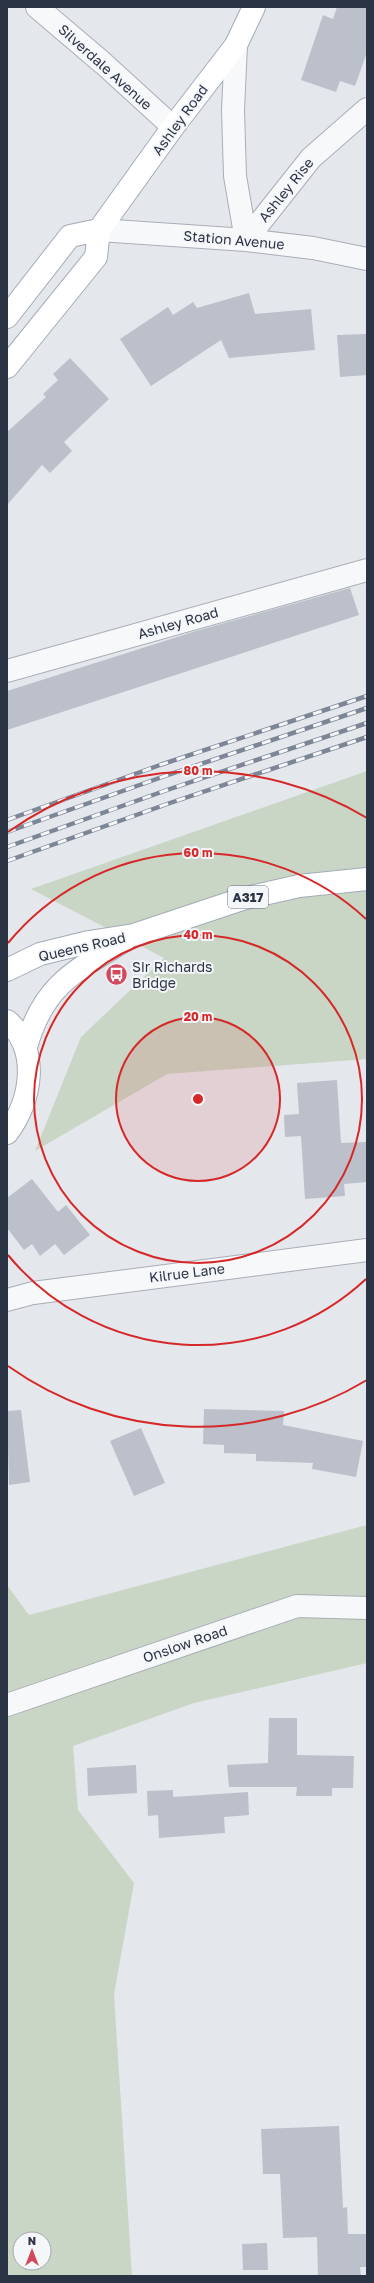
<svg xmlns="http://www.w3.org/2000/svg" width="374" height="2283" font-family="'Golos Text',sans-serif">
  <rect width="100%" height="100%" fill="#e4e7ec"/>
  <path fill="#c9d6c5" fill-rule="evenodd" d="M 367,771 L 367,1059 L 167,1074 L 35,1151 L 81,1037 L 164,958 L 31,889 Z
    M 367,1525 L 367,1663 L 194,1703 L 73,1746 L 78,1810 L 134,1883 L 114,1994 L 132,2276 L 7,2276 L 7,1585 L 29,1615 ZM 20,2239 L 44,2239 L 44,2263 L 20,2263 Z"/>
  <path fill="#bbc0ca" d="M 337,7 L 367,7 L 367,52 L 355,86 L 340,81 L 336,92 L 301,80 L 323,15 L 333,19 Z
    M 249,293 L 255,314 L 311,309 L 315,350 L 229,358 L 221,340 L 151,386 L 120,339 L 168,307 L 173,315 L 193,302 L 197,308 Z
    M 367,334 L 367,375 L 340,377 L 337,335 Z
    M 70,358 L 109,399 L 64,442 L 72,451 L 50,473 L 42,465 L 7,505 L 7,432 L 46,397 L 43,394 L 58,380 L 53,374 Z
    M 350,588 L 359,615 L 7,730 L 7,691 L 196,631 Z
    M 337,1080 L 341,1143 L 367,1142 L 367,1182 L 344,1184 L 345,1196 L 305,1199 L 301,1136 L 285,1137 L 284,1115 L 299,1114 L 297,1083 Z
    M 32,1179 L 58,1212 L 66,1205 L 90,1235 L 64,1255 L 55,1244 L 40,1256 L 32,1244 L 24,1250 L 7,1228 L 7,1198 Z
    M 204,1409 L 284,1411 L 283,1425 L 363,1441 L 356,1477 L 312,1469 L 313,1463 L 256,1461 L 256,1454 L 224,1453 L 224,1445 L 203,1444 Z
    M 21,1410 L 30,1482 L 9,1485 L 7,1411 Z
    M 141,1428 L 165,1483 L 134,1496 L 110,1441 Z
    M 269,1718 L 297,1718 L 297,1755 L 354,1756 L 353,1788 L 332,1788 L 332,1796 L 296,1796 L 297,1787 L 229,1787 L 227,1765 L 268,1763 Z
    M 136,1765 L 137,1793 L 88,1796 L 87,1768 Z
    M 173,1790 L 173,1797 L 248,1792 L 249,1815 L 224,1817 L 225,1833 L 159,1838 L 158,1815 L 148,1816 L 147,1791 Z
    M 339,2126 L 343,2208 L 347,2207 L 348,2234 L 367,2234 L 367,2267 L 360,2267 L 361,2276 L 318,2276 L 317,2237 L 283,2238 L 280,2174 L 263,2174 L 261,2129 Z
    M 267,2243 L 268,2270 L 243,2270 L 242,2244 Z"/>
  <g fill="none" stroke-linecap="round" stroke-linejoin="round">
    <defs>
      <path id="minor" d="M 37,7 L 104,64 L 173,127
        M 236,45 L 233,110 L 235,176 L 246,240
        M 99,230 L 246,240 L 313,248 L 367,259
        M 246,240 L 311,158 L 367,109
        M 7,671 L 367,570
        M 7,1300 L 33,1293 L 367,1250
        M 7,1705 L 297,1606 L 367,1608"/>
      <path id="major" d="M 7,317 L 70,236 L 99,230
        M 7,367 L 96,257 L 99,230 L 173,127 L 236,45 L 254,7
        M 7,970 L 40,954 L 89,942 L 134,935 L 242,899 L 299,886 L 367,879
        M 7,1021 C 40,1049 32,1101 7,1133
        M 26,1047 C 43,986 73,972 124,941"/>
    </defs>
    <use href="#minor" stroke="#a9aeb7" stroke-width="24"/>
    <use href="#major" stroke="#a3abb8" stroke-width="24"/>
    <use href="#minor" stroke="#f7f8fa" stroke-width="22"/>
    <use href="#major" stroke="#fff" stroke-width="22"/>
    <defs>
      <path id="rail" d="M 7,820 L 160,765 L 367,696
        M 7,832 L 165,776 L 367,708
        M 7,847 L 167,790 L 367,723
        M 7,861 L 170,803 L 367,737"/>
    </defs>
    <use href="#rail" stroke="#7d8696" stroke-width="4.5"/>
    <use href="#rail" stroke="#f4f6f9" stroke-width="3" stroke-dasharray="9" stroke-linecap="butt"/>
  </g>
  <circle cx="198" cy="1099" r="82" fill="#d62828" fill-opacity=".12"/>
  <g fill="none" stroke="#d62828" stroke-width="2">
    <circle cx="198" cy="1099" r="82"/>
    <circle cx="198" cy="1099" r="164"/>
    <path d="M366 1279A246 246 0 0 1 8 1255M8 943A246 246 0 0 1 366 919"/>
    <path d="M367 1380A328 328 0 0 1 8 1366M8 832A328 328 0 0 1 367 818"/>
  </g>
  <defs>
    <symbol id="bus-disc" viewBox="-11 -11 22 22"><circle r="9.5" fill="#d1495b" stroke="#f4f6f9"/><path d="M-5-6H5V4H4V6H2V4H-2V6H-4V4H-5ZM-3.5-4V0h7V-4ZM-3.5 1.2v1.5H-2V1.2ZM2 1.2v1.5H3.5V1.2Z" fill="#fff"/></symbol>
  </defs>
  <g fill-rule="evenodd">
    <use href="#bus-disc" x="104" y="962" width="25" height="25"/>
  </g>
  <g text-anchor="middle" stroke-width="4" stroke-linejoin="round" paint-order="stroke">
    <rect fill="#f4f6f9" stroke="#676e7b" stroke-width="1" x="228" y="886" width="40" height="22" rx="3"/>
    <g font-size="13" font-weight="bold" fill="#2b3445">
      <text x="248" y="902">A317</text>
    </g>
    <g font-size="14" fill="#2b3445" stroke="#f4f6f9">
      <text transform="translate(105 67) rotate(42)" y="5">Silverdale Avenue</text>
      <text transform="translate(180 120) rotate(-54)" y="5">Ashley Road</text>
      <text transform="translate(286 190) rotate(-51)" y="5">Ashley Rise</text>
      <text transform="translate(234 240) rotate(5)" y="5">Station Avenue</text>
      <text transform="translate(178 623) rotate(-16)" y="5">Ashley Road</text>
      <text transform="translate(82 947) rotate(-13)" y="5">Queens Road</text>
      <text transform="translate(187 1273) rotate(-7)" y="5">Kilrue Lane</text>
      <text transform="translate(185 1644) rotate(-19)" y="5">Onslow Road</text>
    </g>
    <g font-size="14" fill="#2b3445" stroke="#f4f6f9" text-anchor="start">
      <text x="132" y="972">Sir Richards<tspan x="132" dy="16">Bridge</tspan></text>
    </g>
  </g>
  <circle cx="198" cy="1099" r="6" fill="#d62828" stroke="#f4f6f9" stroke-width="2"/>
  <g font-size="12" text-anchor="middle" font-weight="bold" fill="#d62828" stroke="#f4f6f9" stroke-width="4" stroke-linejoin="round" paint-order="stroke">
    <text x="198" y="775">80 m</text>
    <text x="198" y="857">60 m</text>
    <text x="198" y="939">40 m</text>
    <text x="198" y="1021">20 m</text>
  </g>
  <rect width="374" height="2283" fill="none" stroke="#2b3445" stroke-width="16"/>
  <g transform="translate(32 2251)"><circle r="19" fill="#f4f6f9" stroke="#a4a8b1"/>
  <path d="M0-3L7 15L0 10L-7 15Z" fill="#d1495b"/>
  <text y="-6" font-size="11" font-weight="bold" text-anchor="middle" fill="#2b3445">N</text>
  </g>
</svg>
